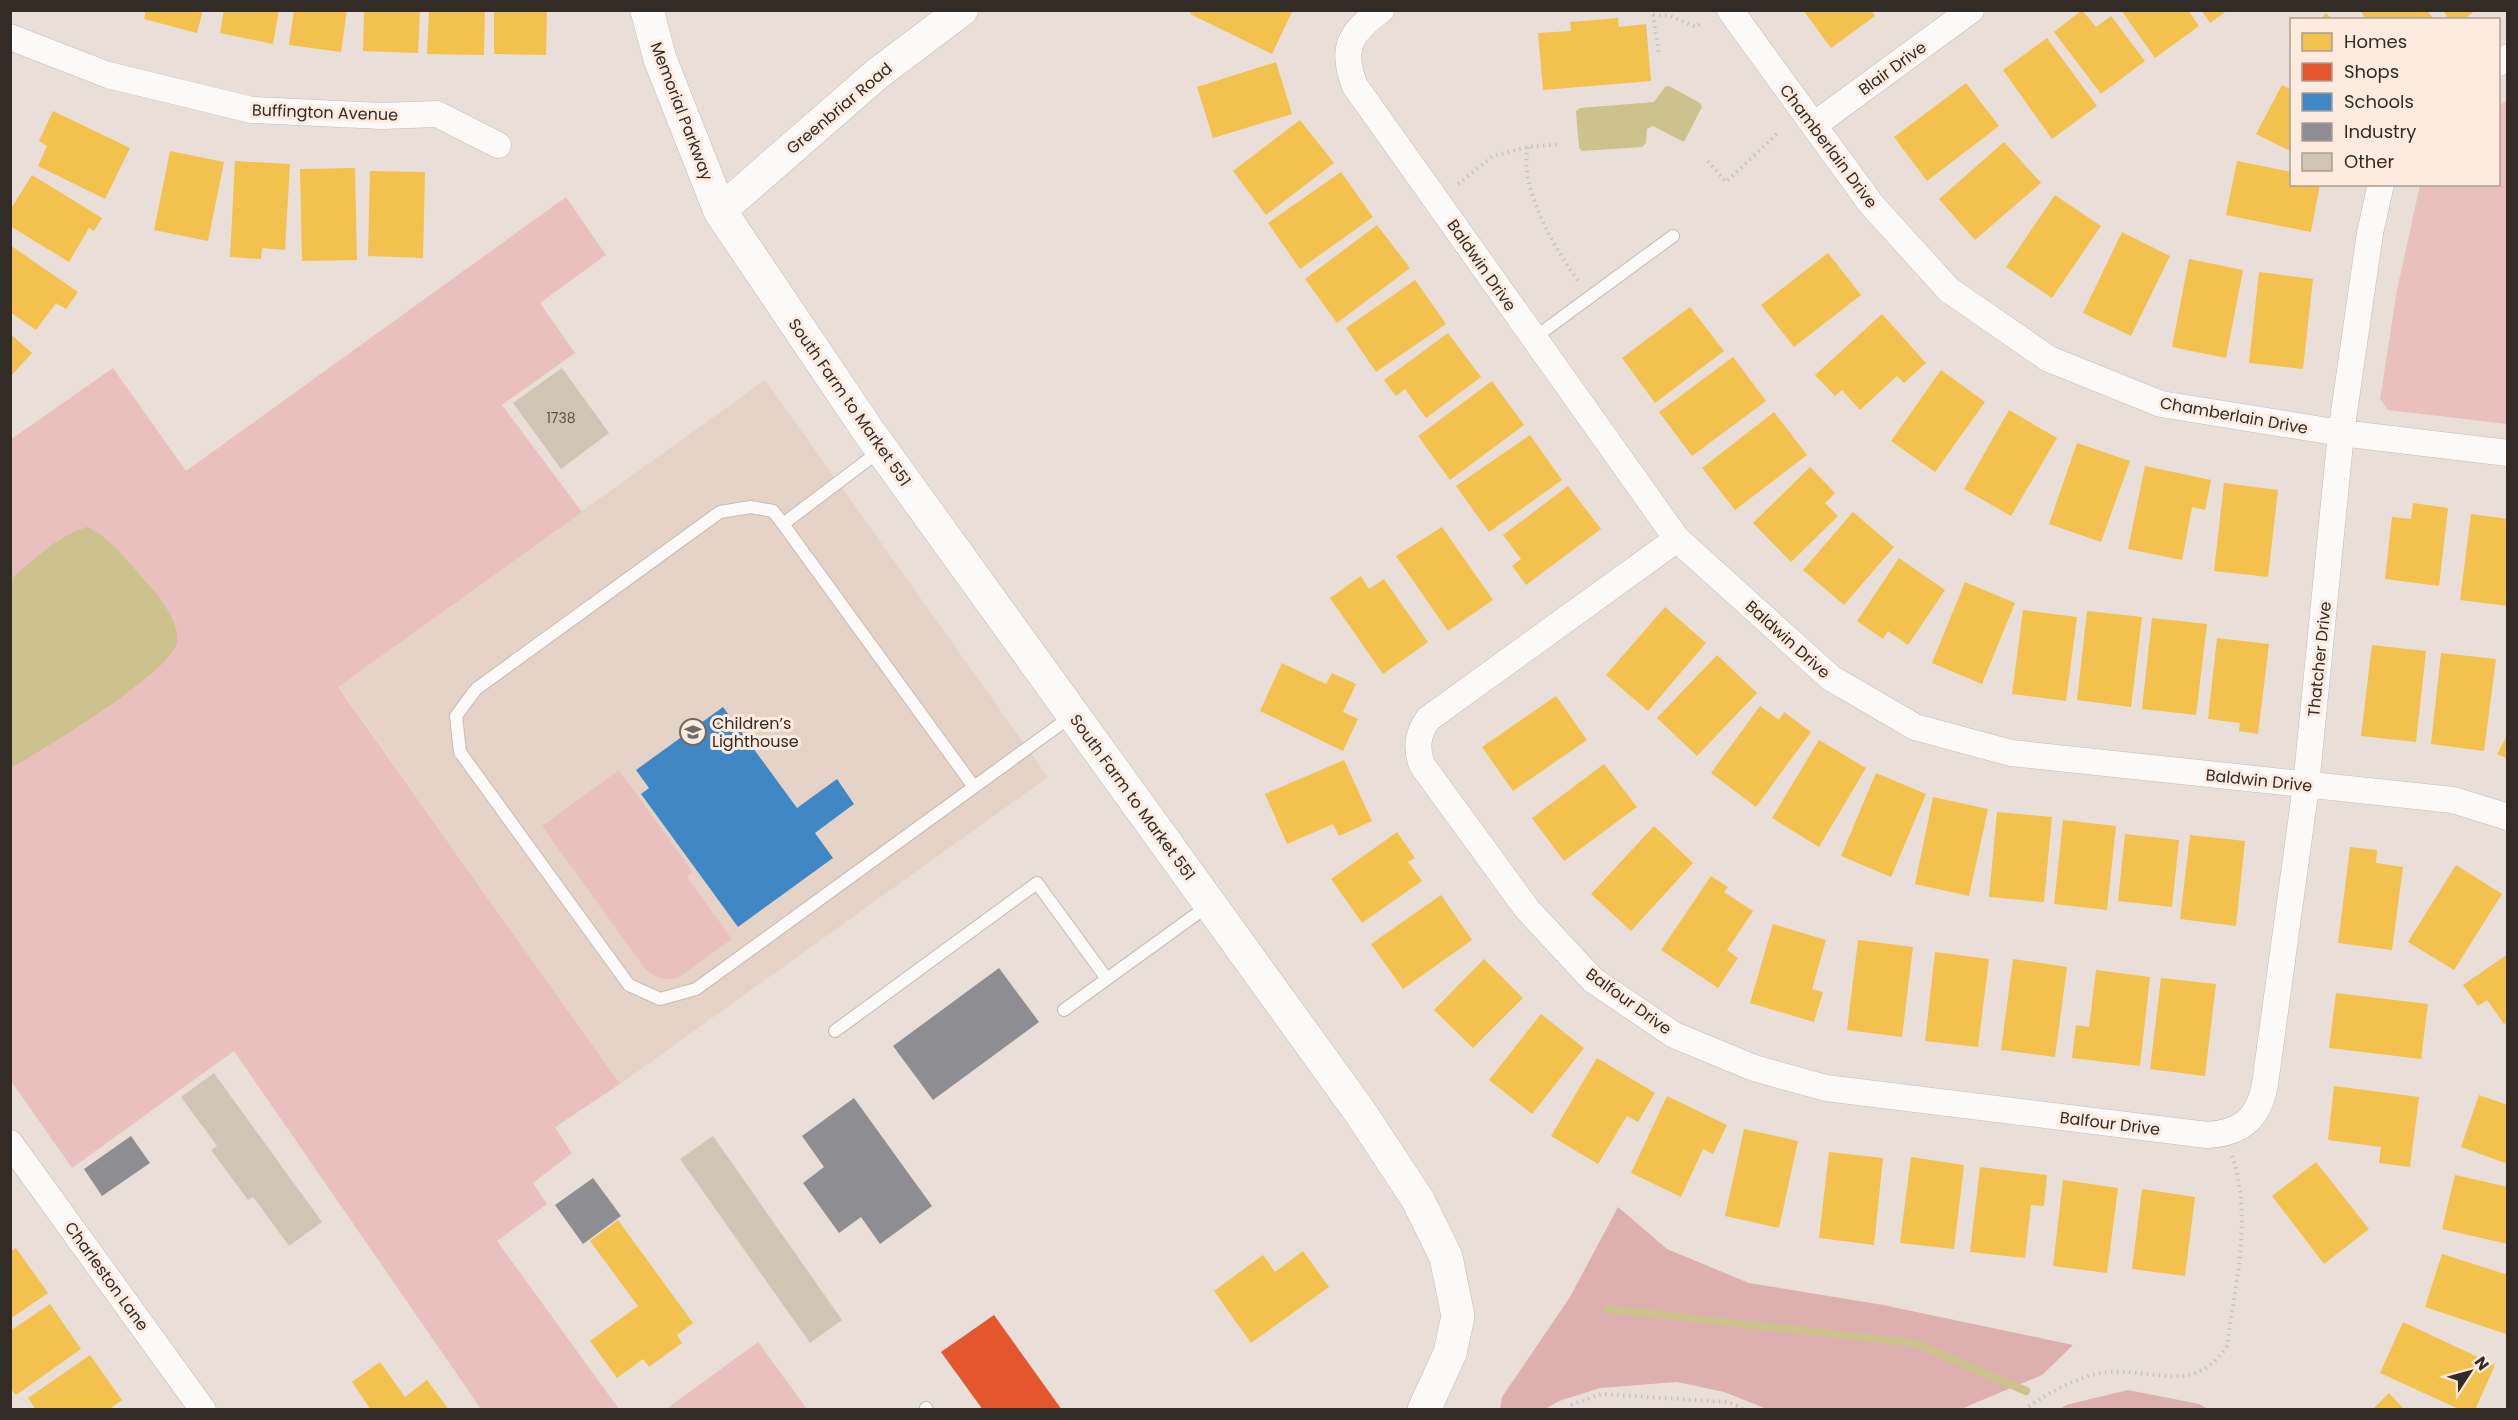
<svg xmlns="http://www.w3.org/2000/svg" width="2518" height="1420" font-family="Poppins,sans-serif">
  <rect width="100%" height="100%" fill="#e9dfd8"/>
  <path fill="#e5d3c7" d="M 765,380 L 1048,777 L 620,1084 L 338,686 Z"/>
  <path fill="#eac0bf" d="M 2507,100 L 2507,424 L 2388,410 L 2380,399 L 2397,290 L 2420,185 L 2498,184 L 2499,106 Z
    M 566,197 L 606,255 L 540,303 L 575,353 L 502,405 L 582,512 L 338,687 L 620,1084 L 555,1127 L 572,1153 L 533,1183 L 547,1204 L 497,1241 L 619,1409 L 481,1409 L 234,1051 L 72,1168 L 11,1081 L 10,440 L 113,368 L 186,471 Z
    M 619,770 L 693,872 L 687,877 L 732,939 L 678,978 C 664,981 656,978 645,969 L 542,826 Z
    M 758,1342 L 807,1409 L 666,1409 Z"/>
  <path fill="#ddb0af" d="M 1618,1207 L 1667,1249 L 1749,1283 L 1883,1305 L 2073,1345 L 2042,1375 L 1961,1409 L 1767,1409 L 1724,1392 L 1677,1382 L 1600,1388 L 1559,1401 L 1545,1409 L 1500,1409 L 1502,1397 L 1570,1297 Z
    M 2128,1390 L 2199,1404 L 2208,1409 L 2060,1409 L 2066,1405 Z"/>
  <path fill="#cbc28e" d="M 1669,86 L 1700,103 L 1702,107 L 1684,142 L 1653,126 L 1647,129 L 1646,143 L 1642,147 L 1582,151 L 1579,148 L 1576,111 L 1580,108 L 1654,102 L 1665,87 Z
    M 87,527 C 112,538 129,563 147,583 C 159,596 181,624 177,643 C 170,673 41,751 11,768 L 11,579 C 33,560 59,535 87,527 Z"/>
  <path fill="#f2c14e" d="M 146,10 L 203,10 L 197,33 L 144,19 Z
    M 224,10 L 279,10 L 273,44 L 220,33 Z
    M 294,10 L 347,10 L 341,52 L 289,45 Z
    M 364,10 L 420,10 L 418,53 L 363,51 Z
    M 429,10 L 485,10 L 484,55 L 427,54 Z
    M 494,10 L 547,10 L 546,55 L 494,54 Z
    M 1192,10 L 1293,10 L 1272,54 L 1190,14 Z
    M 1803,10 L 1871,10 L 1875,16 L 1831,48 Z
    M 2082,10 L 2096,27 L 2111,16 L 2145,61 L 2101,94 L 2054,32 Z
    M 2121,10 L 2188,10 L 2199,26 L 2155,58 Z
    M 2201,10 L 2228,10 L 2210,23 Z
    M 2360,10 L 2427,10 L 2434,20 L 2366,20 Z
    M 2443,10 L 2476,10 L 2463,20 L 2449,20 Z
    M 2326,13 L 2333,20 L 2320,20 Z
    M 1618,18 L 1619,27 L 1646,24 L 1651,81 L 1543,90 L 1538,33 L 1571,31 L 1570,22 Z
    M 2047,38 L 2097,106 L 2052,139 L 2003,70 Z
    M 1276,62 L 1292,114 L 1213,138 L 1197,87 Z
    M 1966,83 L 1999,126 L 1927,181 L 1894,137 Z
    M 2282,85 L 2292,90 L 2292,152 L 2256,134 Z
    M 53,111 L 130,148 L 105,199 L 38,166 L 47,146 L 39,141 Z
    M 1300,120 L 1334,163 L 1266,215 L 1233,171 Z
    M 2004,142 L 2041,183 L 1975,240 L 1939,199 Z
    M 170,151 L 224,162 L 208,241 L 154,230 Z
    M 235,161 L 290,164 L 285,250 L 262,248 L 261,259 L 230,257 Z
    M 2237,161 L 2292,172 L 2292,184 L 2320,184 L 2311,232 L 2226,215 Z
    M 355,168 L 357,260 L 302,261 L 300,169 Z
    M 370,171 L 425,172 L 423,258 L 368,256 Z
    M 1341,172 L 1373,217 L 1300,269 L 1268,223 Z
    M 32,175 L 102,218 L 94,231 L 89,228 L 69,262 L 10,226 L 10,210 Z
    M 2055,195 L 2101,226 L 2052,298 L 2006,267 Z
    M 1377,225 L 1410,268 L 1337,323 L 1305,279 Z
    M 2122,232 L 2170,256 L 2131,336 L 2083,313 Z
    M 10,245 L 78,292 L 66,309 L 56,303 L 36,330 L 10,312 Z
    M 1828,253 L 1861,295 L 1794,347 L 1761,305 Z
    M 2189,259 L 2243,270 L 2226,358 L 2172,347 Z
    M 2259,272 L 2313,279 L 2303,369 L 2249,363 Z
    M 1415,280 L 1446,324 L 1376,372 L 1346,328 Z
    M 1690,307 L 1724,351 L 1655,403 L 1622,358 Z
    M 1882,314 L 1926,363 L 1904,383 L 1897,376 L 1860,410 L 1842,390 L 1835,396 L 1815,375 Z
    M 1448,333 L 1481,377 L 1426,418 L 1405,389 L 1396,396 L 1384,380 Z
    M 10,334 L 32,353 L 10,377 Z
    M 1733,357 L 1766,401 L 1692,456 L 1659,412 Z
    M 1941,370 L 1985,402 L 1935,472 L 1891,441 Z
    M 1492,381 L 1524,425 L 1450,480 L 1418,436 Z
    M 2009,410 L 2057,438 L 2011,516 L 1964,489 Z
    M 1774,412 L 1807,455 L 1735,510 L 1702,468 Z
    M 1530,435 L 1562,480 L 1489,532 L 1456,486 Z
    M 2077,443 L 2130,461 L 2101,542 L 2049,524 Z
    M 2145,466 L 2211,480 L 2205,510 L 2192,507 L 2182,560 L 2128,549 Z
    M 1810,467 L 1835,493 L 1825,503 L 1838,516 L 1791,562 L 1753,523 Z
    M 2224,483 L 2278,490 L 2268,577 L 2214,571 Z
    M 1568,486 L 1601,529 L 1526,585 L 1512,566 L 1521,559 L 1503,535 Z
    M 2413,503 L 2448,508 L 2439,586 L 2385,579 L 2392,517 L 2411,519 Z
    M 1853,512 L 1894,547 L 1844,605 L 1803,570 Z
    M 2471,514 L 2508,519 L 2508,606 L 2460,600 Z
    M 1442,527 L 1493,600 L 1448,631 L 1396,556 Z
    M 1899,558 L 1945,590 L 1908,645 L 1888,631 L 1883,639 L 1857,621 Z
    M 1361,576 L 1369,589 L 1384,579 L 1428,642 L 1383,674 L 1330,598 Z
    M 1965,582 L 2015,603 L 1982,684 L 1932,663 Z
    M 1665,607 L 1706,643 L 1648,711 L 1606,675 Z
    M 2023,610 L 2077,617 L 2066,701 L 2012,694 Z
    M 2087,611 L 2142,617 L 2131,707 L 2077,700 Z
    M 2152,618 L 2207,624 L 2196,715 L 2142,709 Z
    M 2217,638 L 2269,644 L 2258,734 L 2239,731 L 2240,723 L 2208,719 Z
    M 2372,645 L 2426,651 L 2416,742 L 2361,736 Z
    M 2441,653 L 2496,659 L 2484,751 L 2431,744 Z
    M 1717,655 L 1757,693 L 1697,756 L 1657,718 Z
    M 1282,663 L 1326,684 L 1332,673 L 1356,684 L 1343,712 L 1358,719 L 1343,751 L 1260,711 Z
    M 1556,696 L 1587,740 L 1513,791 L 1482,747 Z
    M 1760,706 L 1779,720 L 1784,712 L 1811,732 L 1756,807 L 1711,773 Z
    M 2508,734 L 2508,759 L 2497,754 Z
    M 1819,740 L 1866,768 L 1819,847 L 1772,818 Z
    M 1344,760 L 1372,821 L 1339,836 L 1333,824 L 1287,844 L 1265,794 Z
    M 1604,764 L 1637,807 L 1564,861 L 1532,818 Z
    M 1876,773 L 1926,794 L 1891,877 L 1841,856 Z
    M 1933,797 L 1988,809 L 1969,896 L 1915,884 Z
    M 1997,812 L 2052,817 L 2044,902 L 1989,897 Z
    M 2063,820 L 2116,826 L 2107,910 L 2054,904 Z
    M 1654,826 L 1693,863 L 1631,931 L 1591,894 Z
    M 1397,832 L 1415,858 L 1408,862 L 1422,881 L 1362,923 L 1331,879 Z
    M 2125,834 L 2179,840 L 2172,907 L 2118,901 Z
    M 2190,835 L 2245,841 L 2236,926 L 2180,919 Z
    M 2350,847 L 2377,850 L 2376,863 L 2403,867 L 2392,950 L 2338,943 Z
    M 2456,865 L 2502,894 L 2454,970 L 2408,942 Z
    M 1711,876 L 1728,887 L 1724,892 L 1753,911 L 1727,950 L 1738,958 L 1718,988 L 1661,950 Z
    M 1441,895 L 1472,940 L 1403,989 L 1371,944 Z
    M 1773,924 L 1826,940 L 1812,989 L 1823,992 L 1814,1022 L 1750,1003 Z
    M 1858,940 L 1913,947 L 1902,1037 L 1847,1030 Z
    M 1935,952 L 1989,959 L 1978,1047 L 1925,1041 Z
    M 2508,954 L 2508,1022 L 2504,1024 L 2487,1000 L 2478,1006 L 2463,985 Z
    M 1484,959 L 1523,998 L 1473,1048 L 1434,1010 Z
    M 2013,959 L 2067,967 L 2055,1057 L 2001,1050 Z
    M 2096,970 L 2150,977 L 2140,1066 L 2072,1058 L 2076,1025 L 2089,1027 Z
    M 2161,978 L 2216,984 L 2205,1076 L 2150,1069 Z
    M 2336,993 L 2428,1004 L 2421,1059 L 2329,1048 Z
    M 1541,1014 L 1584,1048 L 1532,1114 L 1489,1080 Z
    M 1597,1058 L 1655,1093 L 1638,1122 L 1627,1116 L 1598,1164 L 1551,1136 Z
    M 2334,1086 L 2419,1097 L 2410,1167 L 2379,1163 L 2381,1147 L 2328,1140 Z
    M 2479,1095 L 2508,1105 L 2508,1164 L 2461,1147 Z
    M 1667,1096 L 1727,1125 L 1713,1154 L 1703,1149 L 1681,1197 L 1631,1173 Z
    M 1744,1129 L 1798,1141 L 1779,1228 L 1725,1216 Z
    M 1829,1152 L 1883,1158 L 1874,1245 L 1819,1238 Z
    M 1911,1157 L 1964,1165 L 1954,1249 L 1900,1243 Z
    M 2316,1162 L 2369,1229 L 2324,1264 L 2272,1196 Z
    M 1980,1167 L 2047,1175 L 2044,1206 L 2031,1205 L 2025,1258 L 1970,1252 Z
    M 2455,1175 L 2508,1187 L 2508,1244 L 2442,1229 Z
    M 2063,1180 L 2118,1188 L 2107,1273 L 2053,1266 Z
    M 2142,1189 L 2195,1197 L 2185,1276 L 2132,1269 Z
    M 618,1220 L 693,1323 L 677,1335 L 682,1343 L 649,1367 L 643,1359 L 617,1378 L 590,1341 L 638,1306 L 590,1241 Z
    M 16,1248 L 48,1293 L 10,1319 L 10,1252 Z
    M 1303,1251 L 1329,1287 L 1251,1343 L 1214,1291 L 1263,1255 L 1275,1272 Z
    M 2442,1254 L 2508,1275 L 2506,1334 L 2425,1307 Z
    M 50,1304 L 81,1349 L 16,1395 L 10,1388 L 10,1331 Z
    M 2403,1322 L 2495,1365 L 2475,1410 L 2461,1410 L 2380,1373 Z
    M 90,1355 L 122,1400 L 108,1410 L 36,1410 L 28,1398 Z
    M 380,1362 L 405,1397 L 427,1380 L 449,1410 L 371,1410 L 352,1382 Z
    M 2389,1393 L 2405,1410 L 2372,1410 Z"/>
  <path fill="#e4572e" d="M 994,1315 L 1062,1410 L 983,1410 L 941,1352 Z"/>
  <path fill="#3f88c5" d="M 723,707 L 797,808 L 837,779 L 854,804 L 815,833 L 833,858 L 738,927 L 641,794 L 649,788 L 636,770 Z"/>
  <path fill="#8d8d92" d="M 999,968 L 1039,1022 L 933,1100 L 893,1046 Z
    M 854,1098 L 932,1206 L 880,1244 L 861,1217 L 839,1233 L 803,1183 L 824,1167 L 802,1136 Z
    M 131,1136 L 150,1163 L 102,1196 L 84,1169 Z
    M 593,1178 L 621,1216 L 583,1244 L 555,1205 Z"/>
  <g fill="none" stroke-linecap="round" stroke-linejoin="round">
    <path stroke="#cbc28e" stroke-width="8" d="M 1607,1309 L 1915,1343 L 2026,1391"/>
  </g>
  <path fill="#d0c4b4" d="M 562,368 L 609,433 L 561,469 L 513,403 Z
    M 214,1073 L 322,1222 L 289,1246 L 253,1197 L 248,1200 L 211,1150 L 217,1146 L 181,1097 Z
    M 713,1136 L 842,1320 L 810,1343 L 680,1159 Z"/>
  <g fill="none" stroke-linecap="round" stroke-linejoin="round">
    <defs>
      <path id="service" d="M 1534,338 L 1673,236
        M 881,450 L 783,524 L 974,787 L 1073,715
        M 783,524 L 773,511 L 751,507 L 720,512 L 476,689 L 456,716 L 460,752 L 629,985 L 660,999 L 696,989 L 974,787
        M 1064,1010 L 1209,905
        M 835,1031 L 1037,883 L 1107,979
        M 926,1408 L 927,1410"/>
      <path id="minor" d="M 1381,10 C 1350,33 1340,48 1355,86 L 1677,539 L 1831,678 L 1915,727 L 2011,753 L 2453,800 L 2508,817
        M 1730,10 L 1871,204 L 1949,290 L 2049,359 L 2161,404 L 2341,433 L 2508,453
        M 10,37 L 108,75 L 252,110 L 382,116 L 437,114 L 498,145
        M 2498,63 L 2508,57
        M 1814,125 L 1971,10
        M 1677,539 L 1428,719 C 1417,735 1416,748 1422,765 L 1527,909 L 1593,980 L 1674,1035 L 1754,1068 L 1826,1088 L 2207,1135 C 2242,1133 2259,1118 2265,1084 L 2306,786 L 2341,433 L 2370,233 L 2381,184
        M 10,1143 L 203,1410"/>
      <path id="tertiary" d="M 720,211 L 877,74 L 962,10"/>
      <path id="secondary" d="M 647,10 L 660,59 L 720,211 L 869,432 L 1360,1112 L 1418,1200 L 1446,1257 L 1458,1316 L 1450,1353 L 1424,1410"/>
    </defs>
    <use href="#service" stroke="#c3bcb6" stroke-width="14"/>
    <use href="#minor" stroke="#c3bcb6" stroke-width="27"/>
    <use href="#tertiary" stroke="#c3bcb6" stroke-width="33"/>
    <use href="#secondary" stroke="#c3bcb6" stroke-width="34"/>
    <path stroke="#c5c3c1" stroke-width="4" stroke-dasharray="1.5 4.5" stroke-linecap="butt" d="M 1513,10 L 1521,10
      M 1649,10 L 1653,15 L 1659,55
      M 1653,15 L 1670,16 L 1696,27 L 1700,24
      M 1528,147 C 1518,187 1556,251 1579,282
      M 1708,161 L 1726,182 L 1779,132
      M 1458,184 L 1493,156 L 1528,147 L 1560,144
      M 1571,1405 L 1601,1394 L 1728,1402 L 1746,1410
      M 2024,1410 C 2045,1394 2082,1374 2108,1372 C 2155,1369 2195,1395 2227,1346 C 2235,1284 2253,1217 2232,1156"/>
    <use href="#service" stroke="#fcfaf9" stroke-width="12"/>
    <use href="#minor" stroke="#fcfaf9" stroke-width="26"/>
    <use href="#tertiary" stroke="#fcfaf9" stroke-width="32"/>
    <use href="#secondary" stroke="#fcfaf9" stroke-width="33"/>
  </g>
  <defs>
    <symbol id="school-ring" viewBox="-11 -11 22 22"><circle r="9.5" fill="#fdebdf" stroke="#726a64" stroke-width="1.5"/><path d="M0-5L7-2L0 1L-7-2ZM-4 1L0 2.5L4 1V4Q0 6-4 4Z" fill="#726a64"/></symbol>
  </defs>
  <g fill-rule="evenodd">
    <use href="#school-ring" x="678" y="717" width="30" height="30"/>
  </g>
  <g text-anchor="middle" stroke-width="6" stroke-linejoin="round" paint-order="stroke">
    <g font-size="14" fill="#5a514a">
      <text x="561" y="423">1738</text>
    </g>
    <g font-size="16" fill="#322b26" stroke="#fdebdf">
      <text transform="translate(1892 68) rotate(-36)" y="6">Blair Drive</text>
      <text transform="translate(839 108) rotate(-40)" y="6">Greenbriar Road</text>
      <text transform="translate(682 111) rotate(69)" y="6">Memorial Parkway</text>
      <text transform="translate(325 112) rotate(2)" y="6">Buffington Avenue</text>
      <text transform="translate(1829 146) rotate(53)" y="6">Chamberlain Drive</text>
      <text transform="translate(1482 265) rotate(55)" y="6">Baldwin Drive</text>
      <text transform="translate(850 402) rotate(55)" y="6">South Farm to Market 551</text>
      <text transform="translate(2234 415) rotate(10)" y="6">Chamberlain Drive</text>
      <text transform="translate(1788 639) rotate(42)" y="6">Baldwin Drive</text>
      <text transform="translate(2319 659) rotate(-84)" y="6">Thatcher Drive</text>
      <text transform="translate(2259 780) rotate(6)" y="6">Baldwin Drive</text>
      <text transform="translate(1133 797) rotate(54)" y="6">South Farm to Market 551</text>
      <text transform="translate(1629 1001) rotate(36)" y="6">Balfour Drive</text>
      <text transform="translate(2110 1123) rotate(7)" y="6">Balfour Drive</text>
      <text transform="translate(107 1276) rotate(54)" y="6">Charleston Lane</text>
    </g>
    <g font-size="16" fill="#322b26" stroke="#fdebdf" text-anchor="start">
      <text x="712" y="729">Children’s<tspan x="712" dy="18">Lighthouse</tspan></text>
    </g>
  </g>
  <rect width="2518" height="1420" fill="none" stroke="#322b26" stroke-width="24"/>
  <rect x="2290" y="18" width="210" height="168" fill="#fdebdf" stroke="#ac9e95" stroke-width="1.5"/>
  <rect x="2302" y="33" width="30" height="18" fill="#f2c14e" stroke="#ac9e95" stroke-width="1.5"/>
  <text x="2344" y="48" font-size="18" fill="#322b26">Homes</text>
  <rect x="2302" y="63" width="30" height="18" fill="#e4572e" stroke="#ac9e95" stroke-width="1.5"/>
  <text x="2344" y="78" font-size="18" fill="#322b26">Shops</text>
  <rect x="2302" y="93" width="30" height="18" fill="#3f88c5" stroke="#ac9e95" stroke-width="1.5"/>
  <text x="2344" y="108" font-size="18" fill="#322b26">Schools</text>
  <rect x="2302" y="123" width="30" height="18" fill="#8d8d92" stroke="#ac9e95" stroke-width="1.5"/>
  <text x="2344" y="138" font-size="18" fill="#322b26">Industry</text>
  <rect x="2302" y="153" width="30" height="18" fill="#d0c4b4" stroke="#ac9e95" stroke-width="1.5"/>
  <text x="2344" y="168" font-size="18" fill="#322b26">Other</text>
  <g transform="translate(2470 1372) rotate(54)" stroke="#fdebdf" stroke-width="4.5" paint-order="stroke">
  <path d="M0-4.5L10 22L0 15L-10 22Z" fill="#322b26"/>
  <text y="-9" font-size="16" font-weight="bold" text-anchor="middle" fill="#322b26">N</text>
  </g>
</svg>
